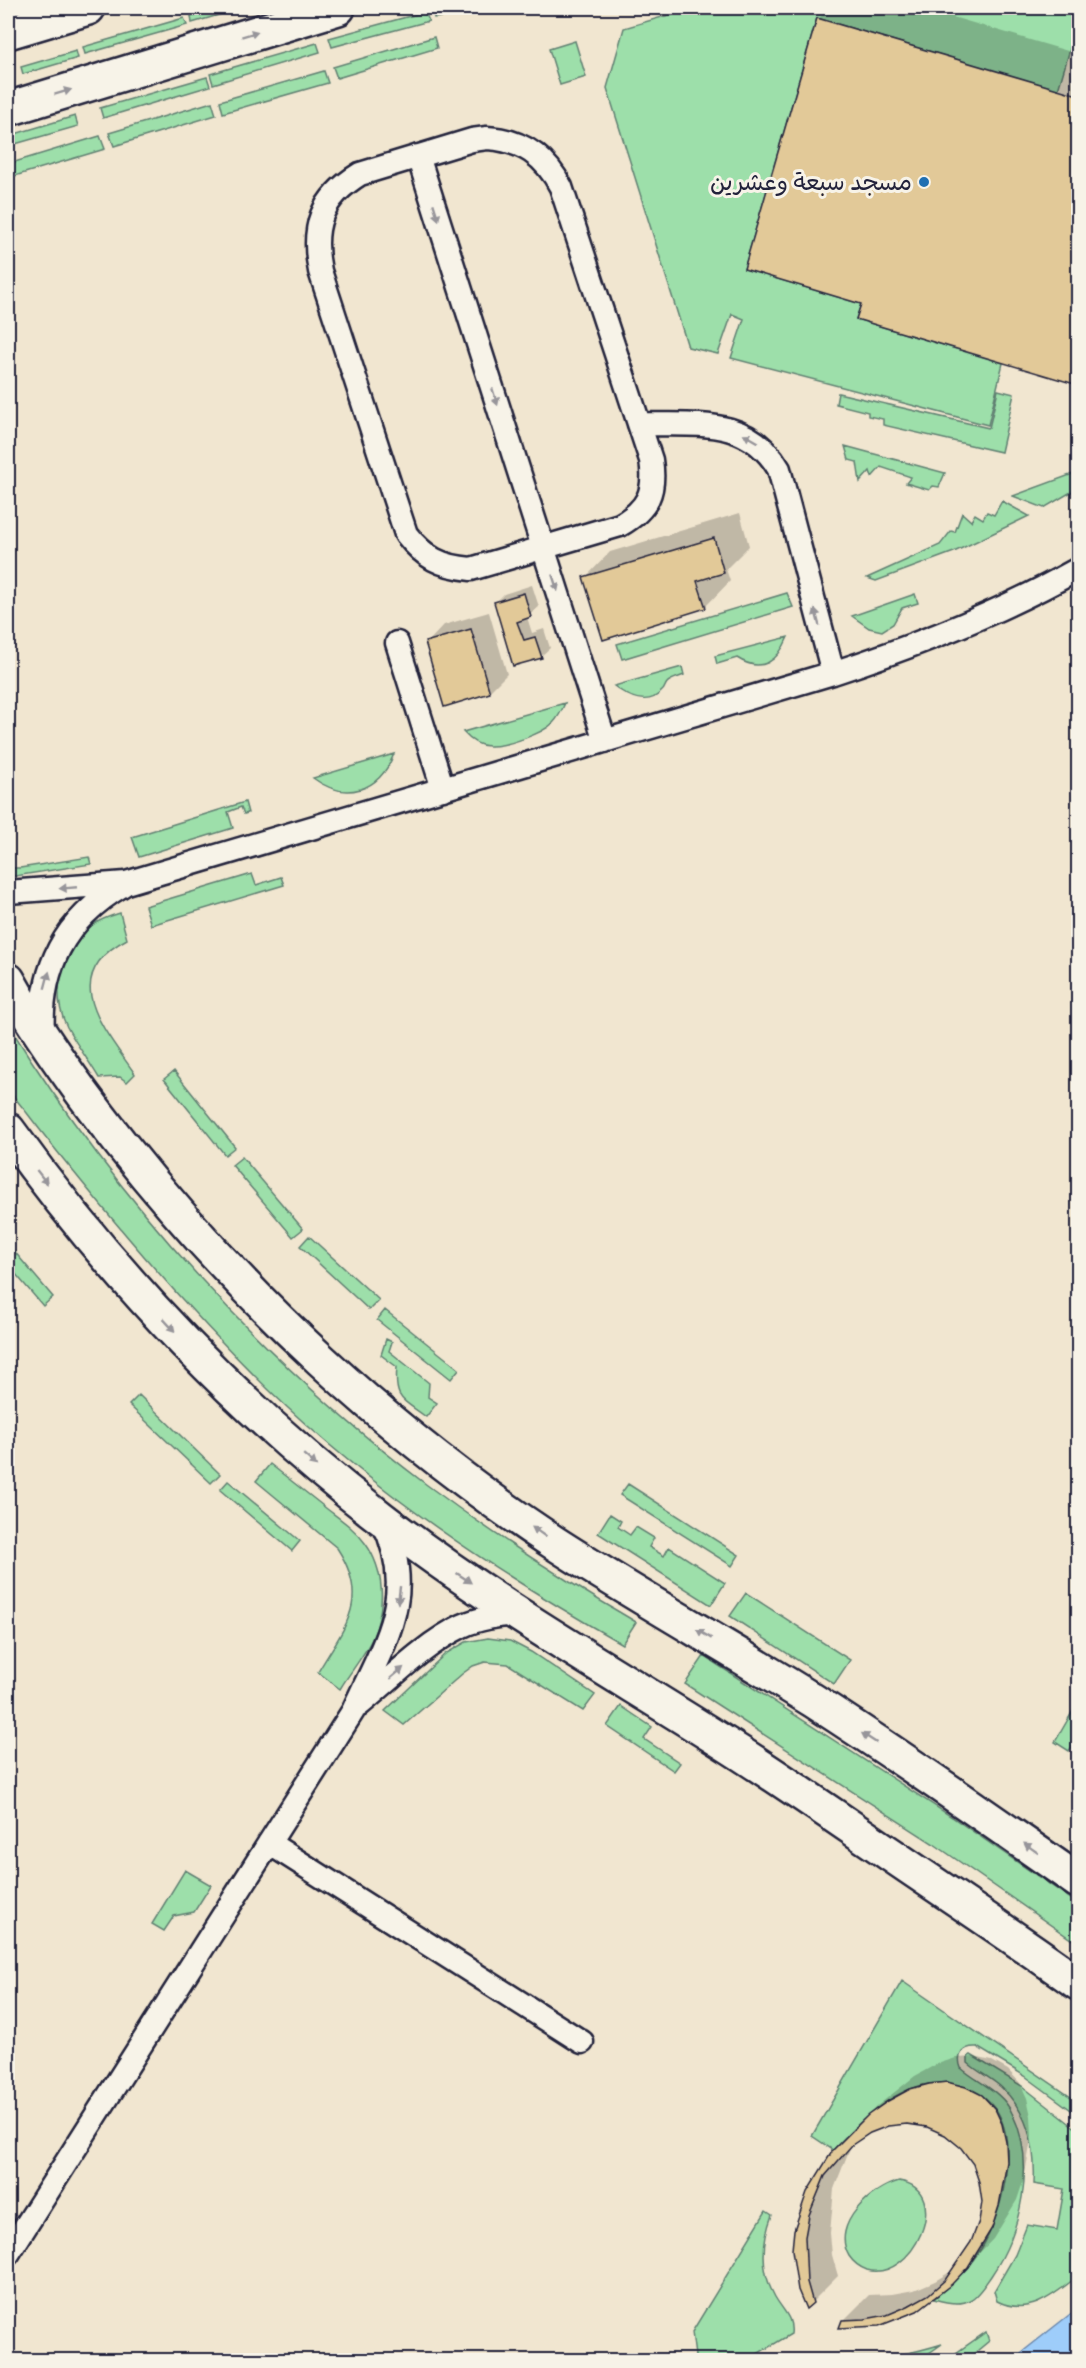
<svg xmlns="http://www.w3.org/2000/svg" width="1086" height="2368" font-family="Dekko,'Playpen Sans Arabic',sans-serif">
  <rect width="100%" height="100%" fill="#f1e6d0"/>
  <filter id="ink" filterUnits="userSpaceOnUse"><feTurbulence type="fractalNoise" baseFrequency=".0167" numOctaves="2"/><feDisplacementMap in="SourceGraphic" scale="12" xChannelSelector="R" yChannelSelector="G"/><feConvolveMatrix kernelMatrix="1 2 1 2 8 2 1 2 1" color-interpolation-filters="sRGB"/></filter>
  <g filter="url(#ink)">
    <path fill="#9ddfaa" stroke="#608072" stroke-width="1.5" d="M 209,8 L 242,8 L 192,23 L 191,16 Z
      M 444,8 L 515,8 L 434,18 L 433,9 Z
      M 693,8 L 1078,8 L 1078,22 L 1058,90 L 817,18 L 744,269 L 861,304 L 856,319 L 1003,363 L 988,425 L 731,358 L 744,319 L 732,314 L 718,354 L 688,347 L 607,88 L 624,28 Z
      M 425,12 L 429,21 L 332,47 L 329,38 Z
      M 184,18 L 187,25 L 85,54 L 83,47 Z
      M 434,37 L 437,48 L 337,78 L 333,67 Z
      M 575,41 L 586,77 L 560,85 L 549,49 Z
      M 317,43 L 320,52 L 213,84 L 210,74 Z
      M 76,51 L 78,58 L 23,74 L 21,67 Z
      M 324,71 L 328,83 L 223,113 L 220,101 Z
      M 207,77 L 210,86 L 103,118 L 100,108 Z
      M 212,102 L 216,115 L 114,146 L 109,133 Z
      M 75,116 L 78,126 L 8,146 L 8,136 Z
      M 100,136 L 105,149 L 8,178 L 8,164 Z
      M 998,390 L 1014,394 L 1001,452 L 883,425 L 883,419 L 868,416 L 868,412 L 836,404 L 838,393 L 989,428 Z
      M 845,446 L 945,473 L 939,487 L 933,486 L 929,490 L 906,483 L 911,477 L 881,467 L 872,477 L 870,471 L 860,482 L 857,462 L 849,460 Z
      M 1078,472 L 1078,488 L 1044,508 L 1013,496 Z
      M 1002,501 L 1029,516 L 954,552 L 876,581 L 867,578 L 940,545 L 951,531 L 955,532 L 962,513 L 971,521 L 975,514 L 983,519 L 987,512 L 994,515 Z
      M 787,593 L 793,607 L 622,659 L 617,644 Z
      M 915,594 L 918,603 L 902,608 L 893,624 L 882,631 L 869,628 L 852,616 Z
      M 788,637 C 778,661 762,674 737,658 L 717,664 L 715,656 Z
      M 682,667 L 684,675 C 680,677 670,679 667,683 C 665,685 665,689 662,691 C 648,707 628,697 614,686 Z
      M 565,703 C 562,710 559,717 553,723 C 542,734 507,746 491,746 C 479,747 470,740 463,732 Z
      M 394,754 C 379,792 345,802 313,778 Z
      M 245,802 L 248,813 L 244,814 L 241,807 L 228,812 L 233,828 L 139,857 L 132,837 Z
      M 89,857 L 91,864 L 15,876 L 8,875 L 8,868 L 20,868 Z
      M 252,874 L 256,885 L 281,877 L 284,885 L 151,925 L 145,906 Z
      M 120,913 L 127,939 C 56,977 104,1029 135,1074 L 127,1082 L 120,1077 L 99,1078 C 89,1061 76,1044 67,1027 C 50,993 61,949 91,926 C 99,920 110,916 120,913 Z
      M 8,1024 C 118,1201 261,1360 427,1485 C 494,1535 564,1580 636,1622 L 622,1644 C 496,1572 373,1491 269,1390 C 207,1329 150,1265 95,1198 C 72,1170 49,1142 27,1113 C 21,1105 12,1096 8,1087 C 4,1078 7,1036 8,1024 Z
      M 174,1071 L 235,1147 L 225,1155 L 164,1079 Z
      M 242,1157 L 303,1229 L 293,1237 L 232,1165 Z
      M 309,1236 L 379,1300 L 369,1310 L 300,1246 Z
      M 8,1244 L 53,1297 L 43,1306 L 8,1265 Z
      M 385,1310 L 459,1369 L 451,1379 L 377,1320 Z
      M 386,1339 L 392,1342 L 389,1351 L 429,1383 L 428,1397 L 437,1403 L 426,1417 C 402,1399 394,1400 397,1367 L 381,1355 Z
      M 139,1395 L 220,1474 L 211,1483 L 129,1405 Z
      M 270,1464 C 289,1479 308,1494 327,1509 C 340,1519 355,1529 365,1543 C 385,1570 386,1609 372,1639 C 364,1656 350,1672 340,1689 L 318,1672 C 345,1626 371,1600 337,1548 L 256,1481 Z
      M 228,1481 L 300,1541 L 292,1551 L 220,1490 Z
      M 628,1484 L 739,1555 L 732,1566 L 620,1495 Z
      M 610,1514 L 621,1521 L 618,1527 L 630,1535 L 636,1527 L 654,1538 L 649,1547 L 664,1556 L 669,1547 L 725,1583 L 711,1605 L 598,1533 Z
      M 746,1593 L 850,1660 L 834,1684 L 730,1616 Z
      M 488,1638 L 510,1641 L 531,1652 L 595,1695 L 583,1711 L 508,1664 L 485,1662 L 473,1666 L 462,1674 L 404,1725 L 385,1711 L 445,1654 L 466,1642 Z
      M 704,1656 L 952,1817 L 1078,1904 L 1078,1944 L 934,1844 L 685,1684 Z
      M 1078,1702 L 1078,1741 L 1073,1745 L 1069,1751 L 1055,1742 Z
      M 621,1706 L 652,1727 L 644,1739 L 680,1763 L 674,1771 L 607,1726 Z
      M 185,1870 L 211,1885 L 194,1912 L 174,1916 L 164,1931 L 152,1924 Z
      M 902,1981 L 1078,2102 L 1078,2115 L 1025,2076 L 977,2047 C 963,2046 956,2055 961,2068 C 978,2083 1002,2091 1012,2113 C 1037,2163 1021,2232 991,2276 C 986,2283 978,2296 970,2300 C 960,2306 944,2302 934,2299 C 952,2284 968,2269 981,2249 C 1002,2215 1020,2144 995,2108 C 986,2096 972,2088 957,2085 C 908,2073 863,2117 833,2150 L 812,2136 Z
      M 971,2055 L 1022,2086 L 1078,2130 L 1078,2276 C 1054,2295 1029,2317 997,2301 L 994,2291 L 1015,2255 L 1027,2225 L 1057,2230 L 1064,2189 L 1034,2184 C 1036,2149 1029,2114 1002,2088 C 991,2078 978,2072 968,2063 L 968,2057 Z
      M 899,2181 C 955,2190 912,2283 867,2270 C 859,2267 853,2262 849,2256 C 830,2224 872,2188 899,2181 Z
      M 766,2211 L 772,2215 C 762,2242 760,2271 775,2297 C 783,2311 793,2317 791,2334 L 747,2360 L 692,2360 L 695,2356 L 692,2332 Z
      M 986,2332 L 989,2341 L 966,2360 L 946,2360 Z
      M 942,2344 L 919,2360 L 793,2360 C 817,2353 839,2357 863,2357 C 891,2358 916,2352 942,2344 Z"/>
    <path fill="#9ecdfa" stroke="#6c89ae" stroke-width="1.5" d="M 1078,2308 L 1078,2360 L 1012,2360 Z"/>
    <path fill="#0003" d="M 830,8 L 922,8 L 1078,54 L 1078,383 L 858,318 L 862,303 L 818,19 Z
      M 740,513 L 749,546 L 726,569 L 730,581 L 705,607 L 585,578 L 610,552 Z
      M 532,585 L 539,607 L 527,617 L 532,633 L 544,629 L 550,648 L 541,656 L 514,665 L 496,602 L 504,594 Z
      M 489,612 L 507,674 L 489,692 L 427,643 L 444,625 Z
      M 974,2057 L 992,2061 L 1008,2070 L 1020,2083 L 1027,2098 L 1031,2116 L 1032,2135 L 1024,2179 L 1017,2200 L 993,2239 L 951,2282 L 879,2324 L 843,2321 L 869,2295 L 892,2294 L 914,2290 L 935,2281 L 953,2270 L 972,2243 L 980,2222 L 984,2202 L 981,2182 L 974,2163 L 962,2147 L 946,2134 L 928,2125 L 907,2122 L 887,2124 L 859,2139 L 850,2148 L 834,2189 L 830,2233 L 832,2255 L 838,2276 L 812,2302 L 800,2290 L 808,2193 L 851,2133 L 877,2106 L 915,2076 L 937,2064 L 956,2058 Z"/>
    <path fill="#e2c998" stroke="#22223b" stroke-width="1.5" d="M 817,18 L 1078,95 L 1078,385 L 856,319 L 861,304 L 744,269 Z
      M 714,538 L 724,573 L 697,581 L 706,608 L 603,640 L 583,577 Z
      M 524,593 L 531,617 L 517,622 L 524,640 L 535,637 L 542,658 L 513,666 L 494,602 Z
      M 471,629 L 490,693 L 444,707 L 425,642 Z
      M 947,2082 L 966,2087 L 982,2095 L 995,2109 L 1002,2124 L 1006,2142 L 1007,2162 L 999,2206 L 992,2228 L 968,2267 L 952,2284 L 917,2311 L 879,2326 L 839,2328 L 842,2320 L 865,2319 L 887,2315 L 908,2306 L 928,2295 L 945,2280 L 971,2242 L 979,2221 L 982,2202 L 979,2182 L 973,2164 L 961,2148 L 945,2135 L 927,2127 L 907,2124 L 888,2126 L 870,2133 L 852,2145 L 825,2176 L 809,2215 L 805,2237 L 807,2282 L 813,2303 L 806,2309 L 798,2290 L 792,2250 L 794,2230 L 807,2192 L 833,2150 L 868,2115 L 888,2101 L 910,2089 L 929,2084 Z"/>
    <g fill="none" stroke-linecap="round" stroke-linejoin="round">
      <defs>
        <path id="lane" d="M 487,138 C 522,140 545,156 561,187 L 651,460 C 656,492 648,509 620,525 L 471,569 C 440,566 425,558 406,534 L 320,271 C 311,227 321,198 360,174 L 472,140 Z
          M 418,156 L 605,741
          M 639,424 C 694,426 748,415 779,469 L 833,673
          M 397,643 L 443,789
          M 8,892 L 126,883 L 833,673 C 918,645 1000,613 1078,569
          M 43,1037 C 39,968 64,920 123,885
          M 358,1706 C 391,1679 423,1645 462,1626 C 479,1618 498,1616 516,1614
          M 269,1843 L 582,2042
          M 8,2254 L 353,1711 C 384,1642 419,1595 382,1520"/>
        <path id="street" d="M 8,32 L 88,8
          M 8,109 L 338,8
          M 8,980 C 40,1038 80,1092 121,1144 C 242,1297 389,1434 553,1542 C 638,1597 728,1647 814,1701 C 904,1759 991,1820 1078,1881
          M 8,1130 C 113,1276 238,1408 381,1518 C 494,1606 620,1676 740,1753 C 791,1786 840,1820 890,1854 C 953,1897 1017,1939 1078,1983"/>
      </defs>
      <use href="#lane" stroke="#22223b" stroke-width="27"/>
      <use href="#street" stroke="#22223b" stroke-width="38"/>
      <use href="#lane" stroke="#f7f3e8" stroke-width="22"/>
      <use href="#street" stroke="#f7f3e8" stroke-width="33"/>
    </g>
    <defs><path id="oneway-solid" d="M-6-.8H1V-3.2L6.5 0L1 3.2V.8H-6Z" transform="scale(1.5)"/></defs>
    <g fill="#97959a">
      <use href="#oneway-solid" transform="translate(250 34) rotate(-17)"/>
      <use href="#oneway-solid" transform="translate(63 92) rotate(-17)"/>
      <use href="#oneway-solid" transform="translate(436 212) rotate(72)"/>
      <use href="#oneway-solid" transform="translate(495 397) rotate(72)"/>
      <use href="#oneway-solid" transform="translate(751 438) rotate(-150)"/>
      <use href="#oneway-solid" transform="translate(555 583) rotate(72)"/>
      <use href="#oneway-solid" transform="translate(817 617) rotate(-105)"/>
      <use href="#oneway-solid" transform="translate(68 888) rotate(175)"/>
      <use href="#oneway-solid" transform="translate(47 980) rotate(-75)"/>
      <use href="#oneway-solid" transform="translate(42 1177) rotate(52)"/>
      <use href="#oneway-solid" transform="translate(169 1325) rotate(47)"/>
      <use href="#oneway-solid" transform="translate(310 1460) rotate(41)"/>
      <use href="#oneway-solid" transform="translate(539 1532) rotate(-145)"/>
      <use href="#oneway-solid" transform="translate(464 1578) rotate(34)"/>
      <use href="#oneway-solid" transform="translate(399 1595) rotate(97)"/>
      <use href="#oneway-solid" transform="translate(704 1634) rotate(-149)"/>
      <use href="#oneway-solid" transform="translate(397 1673) rotate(-40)"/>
      <use href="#oneway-solid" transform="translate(869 1738) rotate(-147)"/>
      <use href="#oneway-solid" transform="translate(1031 1848) rotate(-145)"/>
    </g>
  </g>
  <circle fill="#1f6fb2" stroke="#f7f3e8" stroke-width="2" cx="924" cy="182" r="6"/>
  <g text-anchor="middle" stroke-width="6" stroke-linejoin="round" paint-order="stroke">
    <g font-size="24" fill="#22223b" stroke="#f7f3e8" text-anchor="end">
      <text x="912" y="190">مسجد سبعة وعشرين</text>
    </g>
  </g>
  <rect width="1086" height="2368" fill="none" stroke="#f7f3e8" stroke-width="30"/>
  <rect x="15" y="15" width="1056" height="2338" fill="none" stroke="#22223b" stroke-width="2" filter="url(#ink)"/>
</svg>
